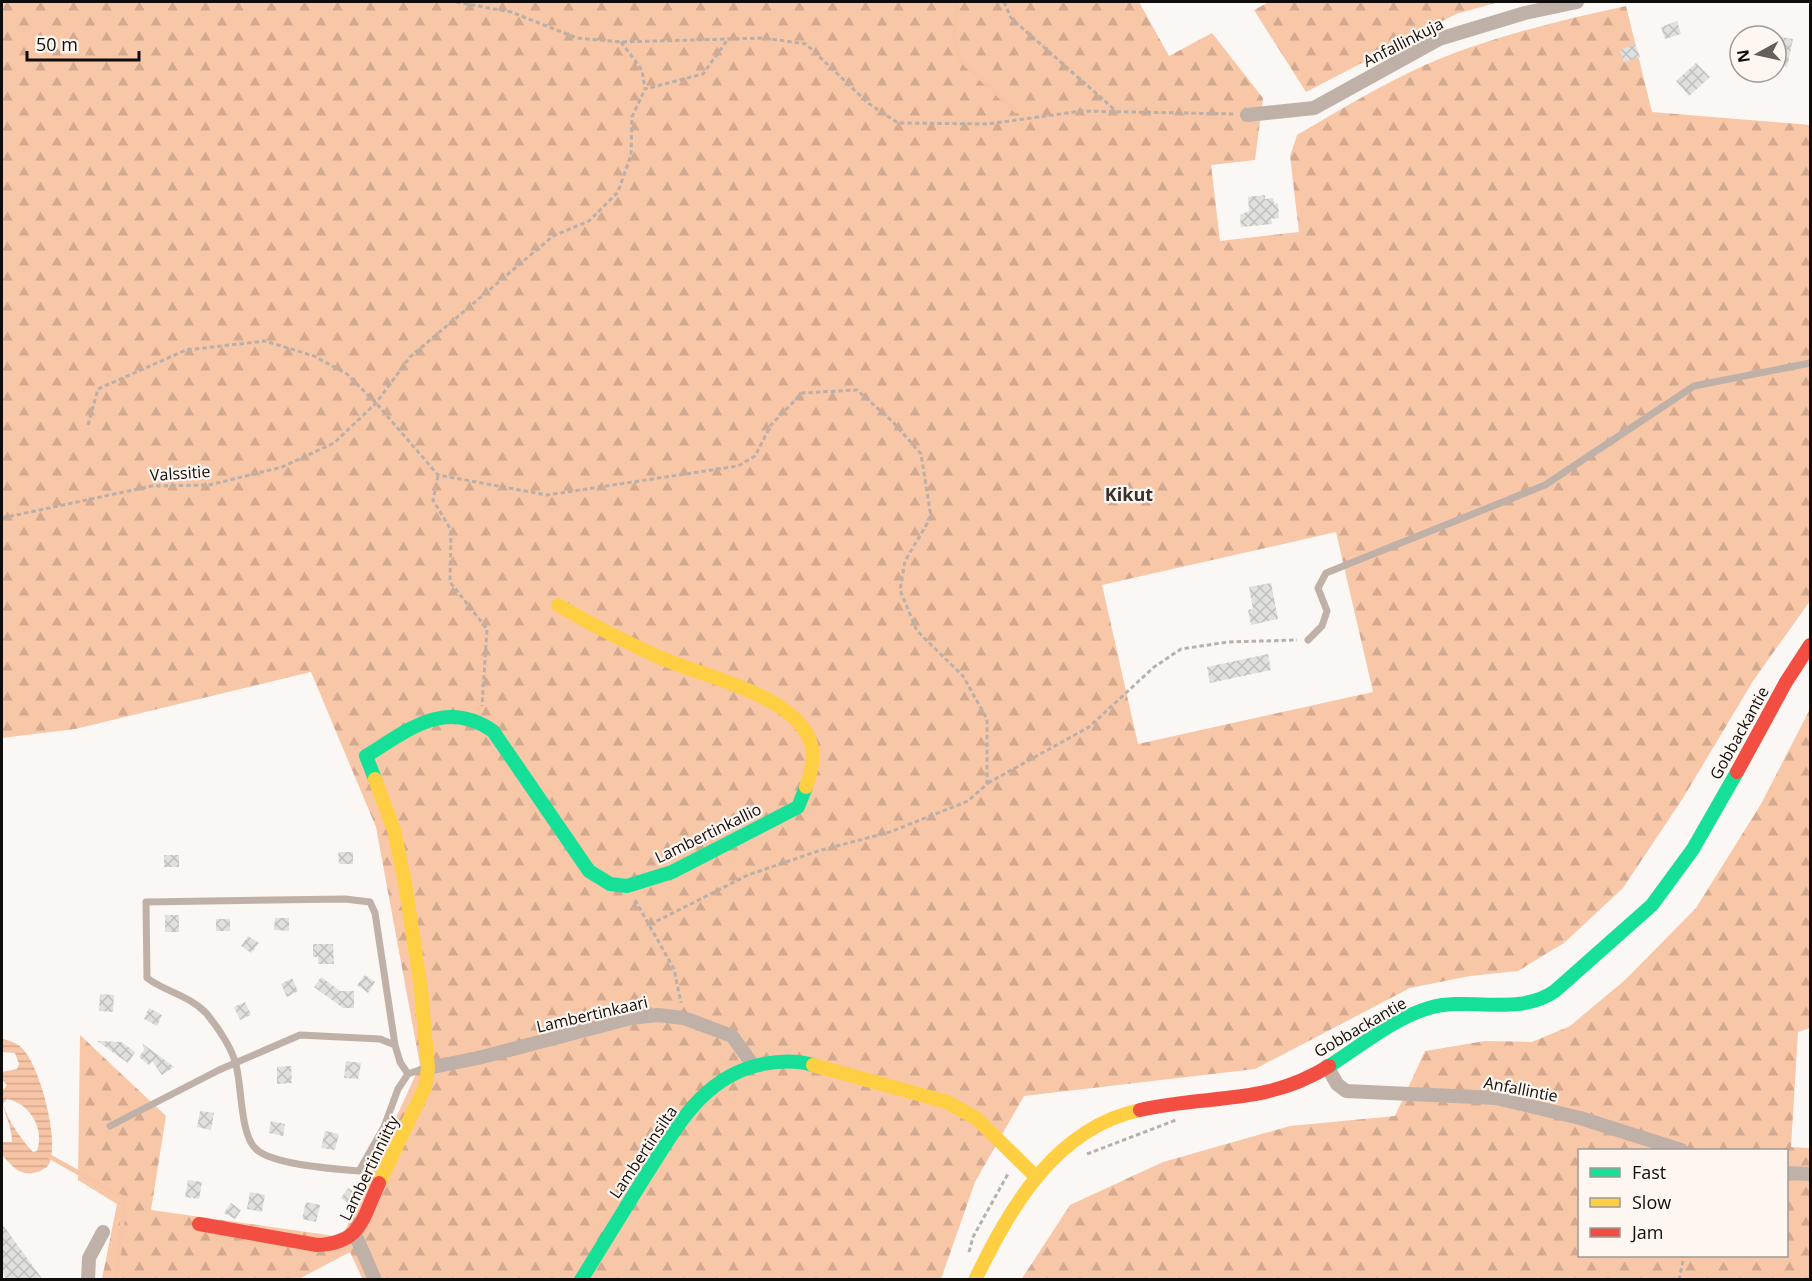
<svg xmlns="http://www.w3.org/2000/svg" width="1812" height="1281" font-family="'Open Sans',sans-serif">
  <defs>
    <pattern id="forest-firs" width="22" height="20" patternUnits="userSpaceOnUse" patternTransform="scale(1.5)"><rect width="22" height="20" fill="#f8c7a8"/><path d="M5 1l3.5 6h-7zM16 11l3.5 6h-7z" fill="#d3aa8f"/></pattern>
    <pattern id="water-rules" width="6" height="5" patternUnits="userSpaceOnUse" patternTransform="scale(1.5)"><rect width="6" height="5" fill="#f7c5a6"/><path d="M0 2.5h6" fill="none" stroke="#d3a88e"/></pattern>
    <pattern id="building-cross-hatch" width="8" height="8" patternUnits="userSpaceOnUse" patternTransform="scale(1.5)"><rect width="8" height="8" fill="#e0e0df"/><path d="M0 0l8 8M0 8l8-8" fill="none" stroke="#bfbfbe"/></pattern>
  </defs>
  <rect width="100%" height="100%" fill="#fbf7f4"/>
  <path fill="url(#forest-firs)" fill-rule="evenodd" d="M 2,2 L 1139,2 L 1169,56 L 1212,33 L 1263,98 L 1255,160 L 1211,165 L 1220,241 L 1299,232 L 1290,156 L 1297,135 C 1338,111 1381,85 1425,65 C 1490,37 1557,21 1626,6 L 1652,112 L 1810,125 L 1810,601 L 1753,681 L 1683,798 L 1623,888 L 1564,943 L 1518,971 L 1470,976 L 1410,988 L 1255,1069 L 1024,1096 L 975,1182 L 941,1279 L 363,1280 L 350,1252 L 299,1279 L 102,1279 L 117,1204 L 78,1180 L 80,1035 L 166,1116 L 151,1210 L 342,1237 L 420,1065 L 376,827 L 311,672 L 75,729 L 2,738 ZM 1336,532 L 1373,692 L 1138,744 L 1102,585 Z
    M 1269,2 L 1499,2 L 1456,14 L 1306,92 L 1254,10 Z
    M 1810,709 L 1810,1028 L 1798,1032 L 1791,1147 L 1810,1148 L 1810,1279 L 1021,1280 L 1070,1205 L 1163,1162 L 1290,1126 L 1395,1116 L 1425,1051 L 1485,1041 L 1532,1042 L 1570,1026 L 1625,980 L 1696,908 L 1761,804 ZM 1580,1150 L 1786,1150 L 1786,1256 L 1580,1256 Z"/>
  <path fill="url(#water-rules)" fill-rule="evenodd" d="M 2,1039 C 9,1040 17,1043 22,1048 C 40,1066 59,1139 50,1162 C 48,1167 44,1169 40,1171 C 21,1178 14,1168 2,1155 L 2,1142 L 12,1142 C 12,1122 1,1112 2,1091 L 7,1085 L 2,1080 L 2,1072 L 17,1069 L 19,1064 L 15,1053 L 2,1052 ZM 7,1099 C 30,1103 45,1129 37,1151 L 33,1152 C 21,1139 8,1121 3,1104 Z"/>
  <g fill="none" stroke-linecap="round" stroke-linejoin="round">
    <path stroke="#f7c5a6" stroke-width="4.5" d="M 957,2 L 954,38 L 960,59 L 1016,111
      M 47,1155 L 125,1199 L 116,1280"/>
  </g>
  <path fill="url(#building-cross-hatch)" d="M 1677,21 L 1681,34 L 1665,39 L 1661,27 Z
    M 1776,36 L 1793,39 L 1787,67 L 1776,65 Z
    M 1635,44 L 1640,57 L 1624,62 L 1620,50 Z
    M 1696,63 L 1710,77 L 1689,96 L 1676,81 Z
    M 1265,195 L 1265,199 L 1273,198 L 1274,204 L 1278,203 L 1279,218 L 1271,219 L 1272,224 L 1241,227 L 1240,215 L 1249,211 L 1248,197 Z
    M 1271,583 L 1278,619 L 1251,625 L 1248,610 L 1253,609 L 1249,587 Z
    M 1268,654 L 1271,670 L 1210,683 L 1207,667 Z
    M 338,852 L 353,852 L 353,864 L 339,864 Z
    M 164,855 L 179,855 L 179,867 L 164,867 Z
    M 165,915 L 179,915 L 179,932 L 165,932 Z
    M 275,918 L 289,918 L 289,931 L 274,930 Z
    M 216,919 L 230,919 L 230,931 L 216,931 Z
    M 248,936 L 259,943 L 251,953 L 241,946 Z
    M 313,944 L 333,944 L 334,964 L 318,964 L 318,957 L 313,957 Z
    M 365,975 L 375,982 L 368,993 L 357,985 Z
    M 321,977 L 340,991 L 354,991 L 354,1008 L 343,1008 L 314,987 Z
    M 292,978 L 298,991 L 287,997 L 281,984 Z
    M 100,994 L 114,995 L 113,1012 L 99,1011 Z
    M 245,1002 L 251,1015 L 240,1020 L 234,1007 Z
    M 149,1008 L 162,1015 L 157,1026 L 144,1019 Z
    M 97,1041 L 121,1042 L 135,1052 L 128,1063 Z
    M 143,1044 L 147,1047 L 174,1067 L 162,1075 L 152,1061 L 149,1065 L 139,1057 L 144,1050 Z
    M 346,1061 L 361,1063 L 358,1079 L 344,1078 Z
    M 291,1066 L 292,1083 L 277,1084 L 277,1067 Z
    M 200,1111 L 214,1113 L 211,1130 L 197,1127 Z
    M 271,1121 L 285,1124 L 283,1136 L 269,1133 Z
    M 325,1131 L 339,1134 L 335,1150 L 321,1148 Z
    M 188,1180 L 202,1182 L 199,1199 L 185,1197 Z
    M 348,1188 L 359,1195 L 351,1205 L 341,1198 Z
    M 250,1192 L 265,1195 L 262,1212 L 247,1209 Z
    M 306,1202 L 320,1205 L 316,1222 L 302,1219 Z
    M 231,1203 L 241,1210 L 235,1219 L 224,1213 Z
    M 2,1224 L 16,1243 L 43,1280 L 7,1280 L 2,1271 Z"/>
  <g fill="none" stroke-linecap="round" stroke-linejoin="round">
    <path stroke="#bab0a9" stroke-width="3" stroke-dasharray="4.5 3" stroke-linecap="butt" d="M 456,2 L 511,12 L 577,38 L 621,42 L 764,38 L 806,44 L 868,103 L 898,123 L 988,124 L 1082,111 L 1233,114
      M 1004,2 L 1011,18 L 1116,111
      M 621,42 L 642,70 L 645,89 L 703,74 L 728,39
      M 88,425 L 98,389 L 186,350 L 265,341 L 314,356 L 347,374 L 376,403 L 438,475 L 547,495 L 738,466 L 755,456 L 771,425 L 802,393 L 857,390 L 894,423 L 921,454 L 931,517 L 905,561 L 900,590 L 917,631 L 963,676 L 987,719 L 987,784 L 968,801 L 890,832 L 818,851 L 748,875 L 649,925
      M 438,476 L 433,500 L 451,530 L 450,582 L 487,629 L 482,706
      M 2,518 L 152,486 L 209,485 L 282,467 L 334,443 L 376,403 L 410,357 L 553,236 L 589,221 L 618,192 L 631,155 L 632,117 L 645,89
      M 988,783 L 1089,727 L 1154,667 L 1181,649 L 1228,642 L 1297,640
      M 635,900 L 674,969 L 681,1003
      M 1087,1154 L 1176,1120
      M 969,1252 L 973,1237 L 1009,1172
      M 1679,1280 L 1684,1256"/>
    <path stroke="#c0b1a8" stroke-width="7" d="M 1308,640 L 1322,626 L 1327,611 L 1318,588 L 1326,573 L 1545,485 L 1694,386 L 1810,363
      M 395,1045 L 375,913 L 370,902 L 345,899 L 146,902 L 147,978 C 166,992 190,996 206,1013 C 217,1026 232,1048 236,1065 C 242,1086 240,1135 256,1149 C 273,1165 336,1169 359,1171 L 384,1127 L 398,1089 L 408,1074 L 422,1069 L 425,1072
      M 110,1126 L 219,1070 L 300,1035 L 380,1039 L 395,1045 L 400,1062 L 408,1074"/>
    <path stroke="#c0b1a8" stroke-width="14" d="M 1247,115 L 1314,108 L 1439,39 L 1525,13 L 1577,2
      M 1327,1066 L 1337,1084 L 1346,1091 L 1496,1098 L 1580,1118 L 1681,1150
      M 428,1068 L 478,1058 L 631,1018 L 658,1015 L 684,1018 L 732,1036 L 753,1065
      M 1786,1173 L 1810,1174
      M 355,1234 L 375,1280
      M 88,1280 L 89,1258 L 103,1232"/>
    <path stroke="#16e098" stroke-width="14" d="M 375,779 L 366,756 C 408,730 445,698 493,731 L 589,871 L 610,884 L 627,886 L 672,872 L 798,807 L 806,787
      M 1329,1066 C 1361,1046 1392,1019 1429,1008 C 1470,996 1518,1017 1555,991 L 1652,905 L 1693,849 L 1737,772
      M 581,1280 C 602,1246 623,1212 644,1178 C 675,1131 701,1076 763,1064 C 779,1061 797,1060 813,1065"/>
    <path stroke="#ffcf43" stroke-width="14" d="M 558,605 C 591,624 625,642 659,657 C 701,676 784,692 807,734 C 816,750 812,771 806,787
      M 375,779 L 394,830 L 405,883 L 421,989 L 428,1068 L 425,1087 L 379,1183
      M 813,1065 L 947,1102 L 976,1118 L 1034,1175
      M 975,1280 C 1010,1208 1055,1128 1140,1110"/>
    <path stroke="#f24e42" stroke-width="14" d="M 1737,772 L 1786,682 L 1810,645
      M 1140,1110 C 1209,1094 1265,1106 1329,1066
      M 199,1224 L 317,1245 C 362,1243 362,1219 379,1183"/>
  </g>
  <g text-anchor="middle" stroke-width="4.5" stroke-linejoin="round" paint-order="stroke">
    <g font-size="16" fill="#0f0d0b" stroke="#fef6f1">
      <text transform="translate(1403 42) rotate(-27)" y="6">Anfallinkuja</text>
      <text transform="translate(180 473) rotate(-4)" y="6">Valssitie</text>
      <text transform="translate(1739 733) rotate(-61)" y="6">Gobbackantie</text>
      <text transform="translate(708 833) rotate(-26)" y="6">Lambertinkallio</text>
      <text transform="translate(592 1014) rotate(-13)" y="6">Lambertinkaari</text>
      <text transform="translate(1360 1027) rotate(-30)" y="6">Gobbackantie</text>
      <text transform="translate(1521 1089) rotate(11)" y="6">Anfallintie</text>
      <text transform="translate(643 1152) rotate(-56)" y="6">Lambertinsilta</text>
      <text transform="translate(369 1168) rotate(-64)" y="6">Lambertinniitty</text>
    </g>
    <g font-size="18" font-weight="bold" fill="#36302d" stroke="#fef6f1">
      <text x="1129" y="501">Kikut</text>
    </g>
  </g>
  <rect width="1812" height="1281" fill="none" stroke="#0f0d0b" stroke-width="6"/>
  <rect x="1578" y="1149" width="210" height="108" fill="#fef6f1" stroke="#9e9995" stroke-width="1.5"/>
  <rect x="1590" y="1168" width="30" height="9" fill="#16e098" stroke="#9e9995" stroke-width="1.5"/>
  <text x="1632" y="1179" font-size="18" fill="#0f0d0b">Fast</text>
  <rect x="1590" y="1198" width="30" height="9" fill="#ffcf43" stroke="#9e9995" stroke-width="1.5"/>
  <text x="1632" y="1209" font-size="18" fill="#0f0d0b">Slow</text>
  <rect x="1590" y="1228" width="30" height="9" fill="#f24e42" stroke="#9e9995" stroke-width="1.5"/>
  <text x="1632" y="1239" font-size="18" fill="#0f0d0b">Jam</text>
  <g transform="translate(1758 54) rotate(262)"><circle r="28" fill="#fef6f1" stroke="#9e9995" stroke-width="1.5"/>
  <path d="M0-4.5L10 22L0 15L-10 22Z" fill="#625f5d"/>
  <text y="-9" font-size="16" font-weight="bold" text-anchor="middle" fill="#0f0d0b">N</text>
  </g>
  <path d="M27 51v9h112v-9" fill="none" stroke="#0f0d0b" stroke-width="3"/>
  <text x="36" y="51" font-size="18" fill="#0f0d0b" stroke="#fef6f1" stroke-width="4.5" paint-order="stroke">50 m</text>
</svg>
